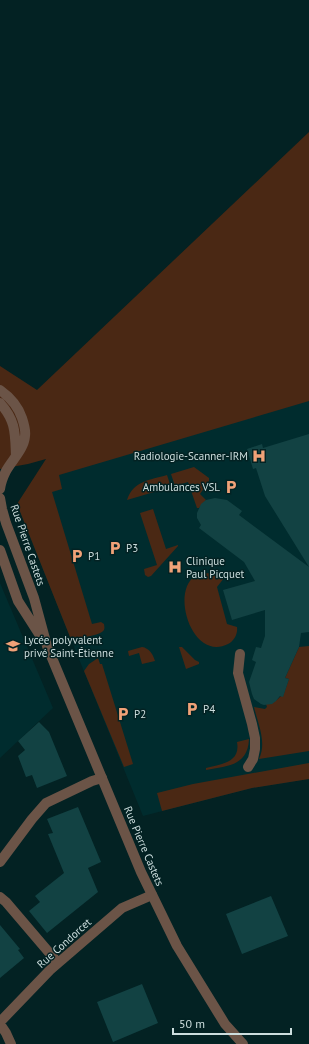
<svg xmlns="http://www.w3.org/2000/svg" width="309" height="1044" font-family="'PT Sans',sans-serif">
  <rect width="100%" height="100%" fill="#032223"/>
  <path fill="#002c2e" d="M 309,376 L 309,779 L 252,788 L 143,816 L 70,637 L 17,504 L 47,459 Z
    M 0,583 L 53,708 L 0,758 Z"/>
  <path fill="#4a2814" d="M 309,132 L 309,401 L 59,475 L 62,489 L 52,492 L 92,624 L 101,622 L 104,624 C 104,626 105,627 104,630 C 100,636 77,639 70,637 L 17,504 L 46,459 L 28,464 L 0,469 L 0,366 L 37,390 Z
    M 194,467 L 209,478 L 209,481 L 200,494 L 206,500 L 199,508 L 197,508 L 188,482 L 175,486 L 171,474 Z
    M 167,475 L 171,487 L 127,500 C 133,481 150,480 167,475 Z
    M 153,509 L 166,549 L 178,545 L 178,546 L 151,576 L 148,577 L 145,575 L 144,569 L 157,565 L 140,513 Z
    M 204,573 C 211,573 217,575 224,578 L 217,587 L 227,624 L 237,627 C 238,634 234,641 228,644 C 193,662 170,593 195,576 C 198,574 201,574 204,573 Z
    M 309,646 L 309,751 L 259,759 C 267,742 258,724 254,707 L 265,709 L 267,707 L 266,704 C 273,703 276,701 281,696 L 283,696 L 289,679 L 285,678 L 299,647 Z
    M 142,647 C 149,648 153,654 155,661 L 142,664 L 139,653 L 129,656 L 128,651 Z
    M 182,647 L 195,660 L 199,662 L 199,664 L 186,669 L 179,647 Z
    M 98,658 L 100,664 L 102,664 L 133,764 L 124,767 L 84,671 L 89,664 Z
    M 249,739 C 248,766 227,766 206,770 L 206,768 C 220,764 241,763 237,742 Z
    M 309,763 L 309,779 L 252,788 L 162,811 L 157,793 L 193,784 Z"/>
  <path fill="#124243" d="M 309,434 L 309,632 L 301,633 L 299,647 L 285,678 L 289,679 L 283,697 L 280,696 L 276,701 L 272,704 L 264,705 L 261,704 L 254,699 L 252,694 L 249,682 L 256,662 L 252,660 L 256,647 L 261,648 L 265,636 L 265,610 L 232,620 L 223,590 L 255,581 L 244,562 L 199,528 L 201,525 L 197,518 L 197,513 L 201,504 L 206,500 L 215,498 L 227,500 L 242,511 L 239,515 L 309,567 L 265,496 L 256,468 L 253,469 L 247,449 L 262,444 L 263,448 Z
    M 39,722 L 49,732 L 67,776 L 37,788 L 32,775 L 26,777 L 18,756 L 25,750 L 18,741 Z
    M 78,807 L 101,862 L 88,868 L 98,892 L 47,933 L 29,911 L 40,902 L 35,896 L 64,873 L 48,834 L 53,833 L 47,819 Z
    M 271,896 L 288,936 L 242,954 L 226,914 Z
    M 0,925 L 20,949 L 18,950 L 24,958 L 0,978 Z
    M 142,984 L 158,1023 L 113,1042 L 97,1002 Z"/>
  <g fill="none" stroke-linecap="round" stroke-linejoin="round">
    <path stroke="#6b5447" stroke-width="10" d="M 240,654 L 238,673 L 252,724 L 255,738 L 255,749 L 253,759 L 248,767"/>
    <path stroke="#6b5447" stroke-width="10" d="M 0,862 L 32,819 L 46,803 L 92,781 L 102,778
      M 0,897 L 6,902 L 58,963
      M 0,1022 L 50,970 L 122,908 L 152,895
      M 0,1024 L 6,1033 L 11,1044"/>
    <path stroke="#6b5447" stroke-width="10" d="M 0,390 C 10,397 18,406 22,418 C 24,424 26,430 25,436 C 24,449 12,460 6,471 C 3,477 1,482 0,489
      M 0,403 C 16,421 15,433 16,456
      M 0,498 L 2,509 L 6,523 L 34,598 L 47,646 L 141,872 L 177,946 L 225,1024 L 243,1044
      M 0,550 L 18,601 L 41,637"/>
  </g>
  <defs>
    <symbol id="hospital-bare" viewBox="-9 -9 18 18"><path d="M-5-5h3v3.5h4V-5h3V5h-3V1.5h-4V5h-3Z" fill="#f0a278" stroke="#032223" stroke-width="2.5" paint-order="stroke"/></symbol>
    <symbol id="parking-bare" viewBox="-9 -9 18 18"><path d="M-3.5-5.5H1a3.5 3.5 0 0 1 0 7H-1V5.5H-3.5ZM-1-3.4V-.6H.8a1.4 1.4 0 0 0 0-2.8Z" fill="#f0a278" stroke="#032223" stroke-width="2.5" paint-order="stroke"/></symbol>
    <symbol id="school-bare" viewBox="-9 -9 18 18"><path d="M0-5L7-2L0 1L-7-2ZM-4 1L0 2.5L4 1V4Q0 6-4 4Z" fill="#f0a278" stroke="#032223" stroke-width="2.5" paint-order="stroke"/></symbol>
  </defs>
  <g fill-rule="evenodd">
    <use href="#hospital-bare" x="249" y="446" width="20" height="20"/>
    <use href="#parking-bare" x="221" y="477" width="20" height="20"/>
    <use href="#parking-bare" x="105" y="538" width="20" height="20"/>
    <use href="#parking-bare" x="67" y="546" width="20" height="20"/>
    <use href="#hospital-bare" x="165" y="557" width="20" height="20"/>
    <use href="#school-bare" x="3" y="636" width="20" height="20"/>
    <use href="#parking-bare" x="182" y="699" width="20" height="20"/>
    <use href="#parking-bare" x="113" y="704" width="20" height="20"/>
  </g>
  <g text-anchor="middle" stroke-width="3" stroke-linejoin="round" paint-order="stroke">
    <g font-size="11" fill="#cddede" stroke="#032223" text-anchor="start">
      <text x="248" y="460" text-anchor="end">Radiologie-Scanner-IRM</text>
      <text x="220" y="491" text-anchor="end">Ambulances VSL</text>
      <text x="126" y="552">P3</text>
      <text x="88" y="560">P1</text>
      <text x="186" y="565">Clinique<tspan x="186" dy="13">Paul Picquet</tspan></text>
      <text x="24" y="644">Lycée polyvalent<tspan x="24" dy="13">privé Saint-Étienne</tspan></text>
      <text x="203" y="713">P4</text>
      <text x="134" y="718">P2</text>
    </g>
    <g font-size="11" fill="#cddede" stroke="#032223">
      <text transform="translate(28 545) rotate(71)" y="4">Rue Pierre Castets</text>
      <text transform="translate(144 846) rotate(67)" y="4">Rue Pierre Castets</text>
      <text transform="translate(64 943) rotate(-42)" y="4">Rue Condorcet</text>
    </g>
  </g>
  <path d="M173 1028v6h118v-6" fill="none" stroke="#cddede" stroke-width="2"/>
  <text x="179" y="1028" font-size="12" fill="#cddede" stroke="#032223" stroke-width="3" paint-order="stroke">50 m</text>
</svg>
